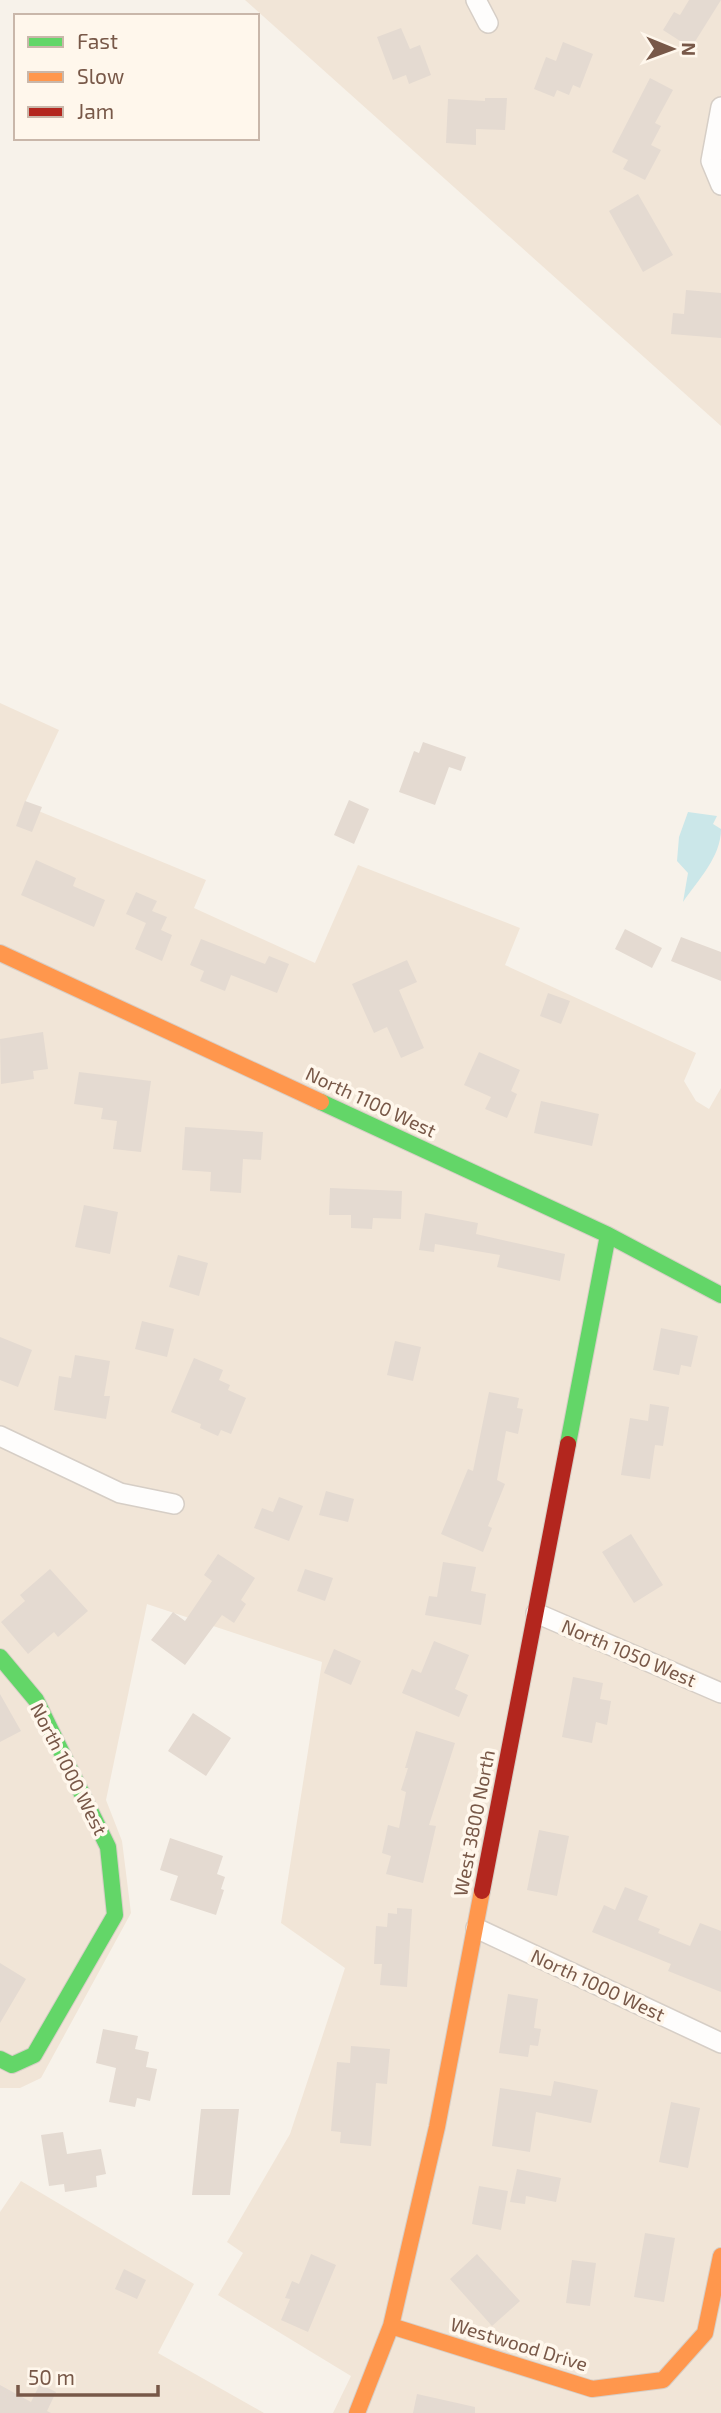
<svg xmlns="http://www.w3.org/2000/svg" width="721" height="2413" font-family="'Exo 2',sans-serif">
  <rect width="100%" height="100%" fill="#f7f2ea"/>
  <path fill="#f1e5d7" d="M 245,0 L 721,0 L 721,426 Z
    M 0,703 L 59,730 L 24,805 L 206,880 L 194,908 L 315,963 L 358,865 L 520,928 L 505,965 L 696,1053 L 684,1081 L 696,1101 L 709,1109 L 721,1088 L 721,2413 L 333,2413 L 351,2376 L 218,2295 L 243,2253 L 227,2242 L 290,2134 L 345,1968 L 281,1923 L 322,1662 L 147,1604 L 106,1800 L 122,1841 L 131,1913 L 41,2078 L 20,2088 L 0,2088 Z
    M 21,2181 L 194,2284 L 158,2353 L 264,2413 L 0,2413 L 0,2212 Z"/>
  <path fill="#cbe7e9" d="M 688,812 L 717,816 L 713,824 L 721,829 C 721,857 698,880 683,902 L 688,873 L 677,861 L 679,837 Z"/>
  <path fill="#e4dad1" d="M 689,0 L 721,0 L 691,48 L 663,30 L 674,12 L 680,15 Z
    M 401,28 L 410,49 L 420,45 L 431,75 L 409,84 L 406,75 L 393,80 L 377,37 Z
    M 563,42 L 593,54 L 580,88 L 573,85 L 569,95 L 557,90 L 554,97 L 534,89 L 546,57 L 556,61 Z
    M 650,78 L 673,90 L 655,123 L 661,126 L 651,145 L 661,150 L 645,180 L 623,169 L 628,160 L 612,152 Z
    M 485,98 L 507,98 L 505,130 L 476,129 L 476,145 L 446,143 L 448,99 L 485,101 Z
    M 638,194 L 673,255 L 643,272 L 609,211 Z
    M 686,290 L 721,293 L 721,338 L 671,334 L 673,313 L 684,314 Z
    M 423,742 L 466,757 L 461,771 L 449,767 L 435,805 L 399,792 L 414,751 L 419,753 Z
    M 349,800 L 369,809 L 354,844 L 334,835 Z
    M 25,801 L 42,807 L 32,832 L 16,826 Z
    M 36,860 L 76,878 L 73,886 L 105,900 L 94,927 L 21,895 Z
    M 136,892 L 157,901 L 152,911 L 167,917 L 161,930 L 172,935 L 162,961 L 135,949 L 146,923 L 126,914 Z
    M 625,929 L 662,948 L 652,968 L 615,949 Z
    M 681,937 L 721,952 L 721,981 L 671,961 Z
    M 201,939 L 265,964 L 269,956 L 289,964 L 277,993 L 231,975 L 225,991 L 200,981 L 204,971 L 190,965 Z
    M 407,960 L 417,982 L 399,990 L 424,1048 L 401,1058 L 387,1027 L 374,1033 L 352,984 Z
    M 548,993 L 570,1001 L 561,1024 L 540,1016 Z
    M 43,1032 L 48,1069 L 33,1071 L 34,1079 L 1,1084 L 0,1039 Z
    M 479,1052 L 520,1070 L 511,1091 L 517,1094 L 507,1118 L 485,1109 L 491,1097 L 464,1085 Z
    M 79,1072 L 151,1081 L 141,1152 L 113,1149 L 117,1121 L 101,1119 L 103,1108 L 74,1104 Z
    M 541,1101 L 599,1114 L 592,1146 L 534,1133 Z
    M 185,1127 L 263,1132 L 261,1160 L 243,1159 L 241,1193 L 210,1191 L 211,1172 L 182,1170 Z
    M 330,1188 L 402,1191 L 401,1219 L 373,1218 L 372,1229 L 351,1228 L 351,1215 L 329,1215 Z
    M 84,1205 L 118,1212 L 110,1254 L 75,1247 Z
    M 425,1213 L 478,1223 L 476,1234 L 565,1254 L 560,1281 L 497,1267 L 500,1255 L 435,1244 L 434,1252 L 419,1250 Z
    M 178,1255 L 208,1263 L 199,1296 L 169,1287 Z
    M 142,1321 L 174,1329 L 167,1357 L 135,1349 Z
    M 661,1328 L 698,1336 L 691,1367 L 681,1365 L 679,1375 L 653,1370 Z
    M 0,1337 L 32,1350 L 18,1387 L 0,1380 Z
    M 395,1341 L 421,1347 L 413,1381 L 387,1375 Z
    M 75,1355 L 110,1361 L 104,1396 L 110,1396 L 106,1419 L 54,1410 L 59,1376 L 71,1378 Z
    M 194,1358 L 223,1370 L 219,1380 L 230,1385 L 228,1390 L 246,1398 L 231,1434 L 221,1430 L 218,1436 L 200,1428 L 201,1424 L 171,1412 Z
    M 489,1392 L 519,1398 L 517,1408 L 523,1409 L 518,1434 L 506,1431 L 497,1480 L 505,1484 L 488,1526 L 492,1528 L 483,1552 L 441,1534 L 468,1469 L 473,1471 Z
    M 650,1404 L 669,1407 L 663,1446 L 655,1445 L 650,1479 L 621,1475 L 630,1418 L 648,1421 Z
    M 326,1491 L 354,1499 L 348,1522 L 319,1515 Z
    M 279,1497 L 303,1506 L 289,1541 L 254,1528 L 262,1508 L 273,1512 Z
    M 631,1534 L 663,1585 L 634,1603 L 602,1552 Z
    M 218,1554 L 255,1578 L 241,1600 L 246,1604 L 234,1623 L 222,1615 L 185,1665 L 151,1640 L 173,1612 L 185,1621 L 212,1581 L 204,1575 Z
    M 443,1562 L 476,1567 L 471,1591 L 486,1594 L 481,1625 L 425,1615 L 429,1596 L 437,1597 Z
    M 50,1569 L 88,1611 L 58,1637 L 54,1632 L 28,1654 L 1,1622 L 25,1601 L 20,1595 Z
    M 305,1569 L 333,1578 L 325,1601 L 297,1591 Z
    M 434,1641 L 469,1655 L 455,1689 L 468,1695 L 459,1717 L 402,1693 L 412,1669 L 421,1673 Z
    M 334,1649 L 361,1661 L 351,1685 L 324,1673 Z
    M 573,1677 L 603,1683 L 600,1699 L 611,1701 L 607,1725 L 596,1722 L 592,1743 L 562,1737 Z
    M 0,1694 L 21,1731 L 0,1742 Z
    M 193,1713 L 231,1738 L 206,1776 L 168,1751 Z
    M 416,1731 L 455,1743 L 429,1825 L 436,1826 L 423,1883 L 386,1874 L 391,1856 L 382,1853 L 388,1825 L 399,1828 L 406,1792 L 401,1790 L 408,1768 L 405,1768 Z
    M 539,1830 L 569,1836 L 557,1896 L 527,1890 Z
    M 170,1838 L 223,1856 L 217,1874 L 225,1877 L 221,1889 L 224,1890 L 216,1915 L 170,1900 L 178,1876 L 160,1870 Z
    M 625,1887 L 648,1896 L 638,1920 L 660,1929 L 658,1933 L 690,1946 L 700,1923 L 721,1931 L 721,1992 L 668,1971 L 671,1964 L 592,1932 L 604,1905 L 615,1910 Z
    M 397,1908 L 412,1909 L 407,1987 L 380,1985 L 382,1964 L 374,1964 L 376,1926 L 387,1927 L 388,1913 L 397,1914 Z
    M 0,1963 L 26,1979 L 0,2023 Z
    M 508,1994 L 538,1999 L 534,2028 L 541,2029 L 538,2046 L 530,2045 L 528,2057 L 499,2053 Z
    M 103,2029 L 138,2036 L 135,2049 L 149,2052 L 146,2067 L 157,2069 L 150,2101 L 137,2098 L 135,2107 L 109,2102 L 116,2068 L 96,2063 Z
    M 351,2046 L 390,2049 L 387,2084 L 376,2083 L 371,2146 L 340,2143 L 341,2132 L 331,2131 L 337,2062 L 350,2063 Z
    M 554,2081 L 598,2090 L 591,2123 L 536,2112 L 530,2152 L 492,2146 L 500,2088 L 551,2096 Z
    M 671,2102 L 700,2108 L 688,2168 L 659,2162 Z
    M 201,2109 L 239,2109 L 230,2195 L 192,2195 Z
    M 63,2132 L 67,2154 L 101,2149 L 106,2174 L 96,2176 L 97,2187 L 65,2192 L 64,2184 L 49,2186 L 41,2135 Z
    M 517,2169 L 561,2178 L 556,2202 L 526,2196 L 525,2204 L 510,2202 Z
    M 479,2186 L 508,2191 L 501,2230 L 472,2224 Z
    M 645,2233 L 675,2238 L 664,2302 L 634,2297 Z
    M 311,2254 L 336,2265 L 308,2332 L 281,2320 L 290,2299 L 285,2298 L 292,2281 L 299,2284 Z
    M 477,2254 L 520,2301 L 492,2326 L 450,2279 Z
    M 572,2260 L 596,2263 L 590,2306 L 566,2303 Z
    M 124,2269 L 146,2280 L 137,2299 L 115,2289 Z
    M 40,2384 L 56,2392 L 47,2411 L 51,2413 L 0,2413 L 0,2385 L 31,2402 Z
    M 417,2394 L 475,2407 L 475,2413 L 413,2413 Z"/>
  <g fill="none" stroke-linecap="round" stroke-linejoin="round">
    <defs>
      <path id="street" d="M 476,0 L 488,23
        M 721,107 L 711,161 L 721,185
        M 0,1436 L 120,1493 L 174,1504
        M 536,1613 L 721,1693
        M 476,1928 L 721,2043"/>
      <path id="fast" d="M 321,1102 L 608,1235 L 721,1295
        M 568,1444 L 608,1235
        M 0,1657 L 36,1700 L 108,1847 L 115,1915 L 34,2055 L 12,2065 L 0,2059"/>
      <path id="slow" d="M 0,953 L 321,1102
        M 391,2326 L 592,2389 L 663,2380 L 705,2333 L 721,2256
        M 357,2413 L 391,2326 L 437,2127 L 482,1891"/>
      <path id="jam" d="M 482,1891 L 568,1444"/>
    </defs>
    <use href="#street" stroke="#d6cec6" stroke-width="22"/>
    <use href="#fast" stroke="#d7cec6" stroke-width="18"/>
    <use href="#slow" stroke="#d7cec6" stroke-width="18"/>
    <use href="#jam" stroke="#d7cec6" stroke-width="18"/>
    <use href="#street" stroke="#fefdfc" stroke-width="19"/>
    <use href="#fast" stroke="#63d668" stroke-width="16"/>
    <use href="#slow" stroke="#ff974d" stroke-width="16"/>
    <use href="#jam" stroke="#b3261e" stroke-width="16"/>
  </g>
  <g text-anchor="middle" stroke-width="7" stroke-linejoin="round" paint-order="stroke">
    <g font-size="19" fill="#785848" stroke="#fff7ec">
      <text transform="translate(371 1102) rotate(25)" y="7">North 1100 West</text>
      <text transform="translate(629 1653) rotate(23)" y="7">North 1050 West</text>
      <text transform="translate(69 1769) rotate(63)" y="7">North 1000 West</text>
      <text transform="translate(474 1823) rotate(-79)" y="7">West 3800 North</text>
      <text transform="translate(598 1985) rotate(25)" y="7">North 1000 West</text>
      <text transform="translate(519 2344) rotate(17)" y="7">Westwood Drive</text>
    </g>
  </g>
  <rect x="14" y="14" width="245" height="126" fill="#fff7ec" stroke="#c9b7aa" stroke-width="2"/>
  <rect x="28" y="37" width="35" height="10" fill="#63d668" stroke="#c9b7aa" stroke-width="2"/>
  <text x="77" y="49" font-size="21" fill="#785848">Fast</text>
  <rect x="28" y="72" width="35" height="10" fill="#ff974d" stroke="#c9b7aa" stroke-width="2"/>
  <text x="77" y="84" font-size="21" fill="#785848">Slow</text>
  <rect x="28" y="107" width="35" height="10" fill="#b3261e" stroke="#c9b7aa" stroke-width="2"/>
  <text x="77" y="119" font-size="21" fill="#785848">Jam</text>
  <g transform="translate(672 49) rotate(91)" stroke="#fff7ec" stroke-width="5" paint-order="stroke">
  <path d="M0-5L12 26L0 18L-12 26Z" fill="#785848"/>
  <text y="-10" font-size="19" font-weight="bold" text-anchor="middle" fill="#785848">N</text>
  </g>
  <path d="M18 2385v10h140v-10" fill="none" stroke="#785848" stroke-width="3.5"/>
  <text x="28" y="2385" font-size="21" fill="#785848" stroke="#fff7ec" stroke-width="5" paint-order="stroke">50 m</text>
</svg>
